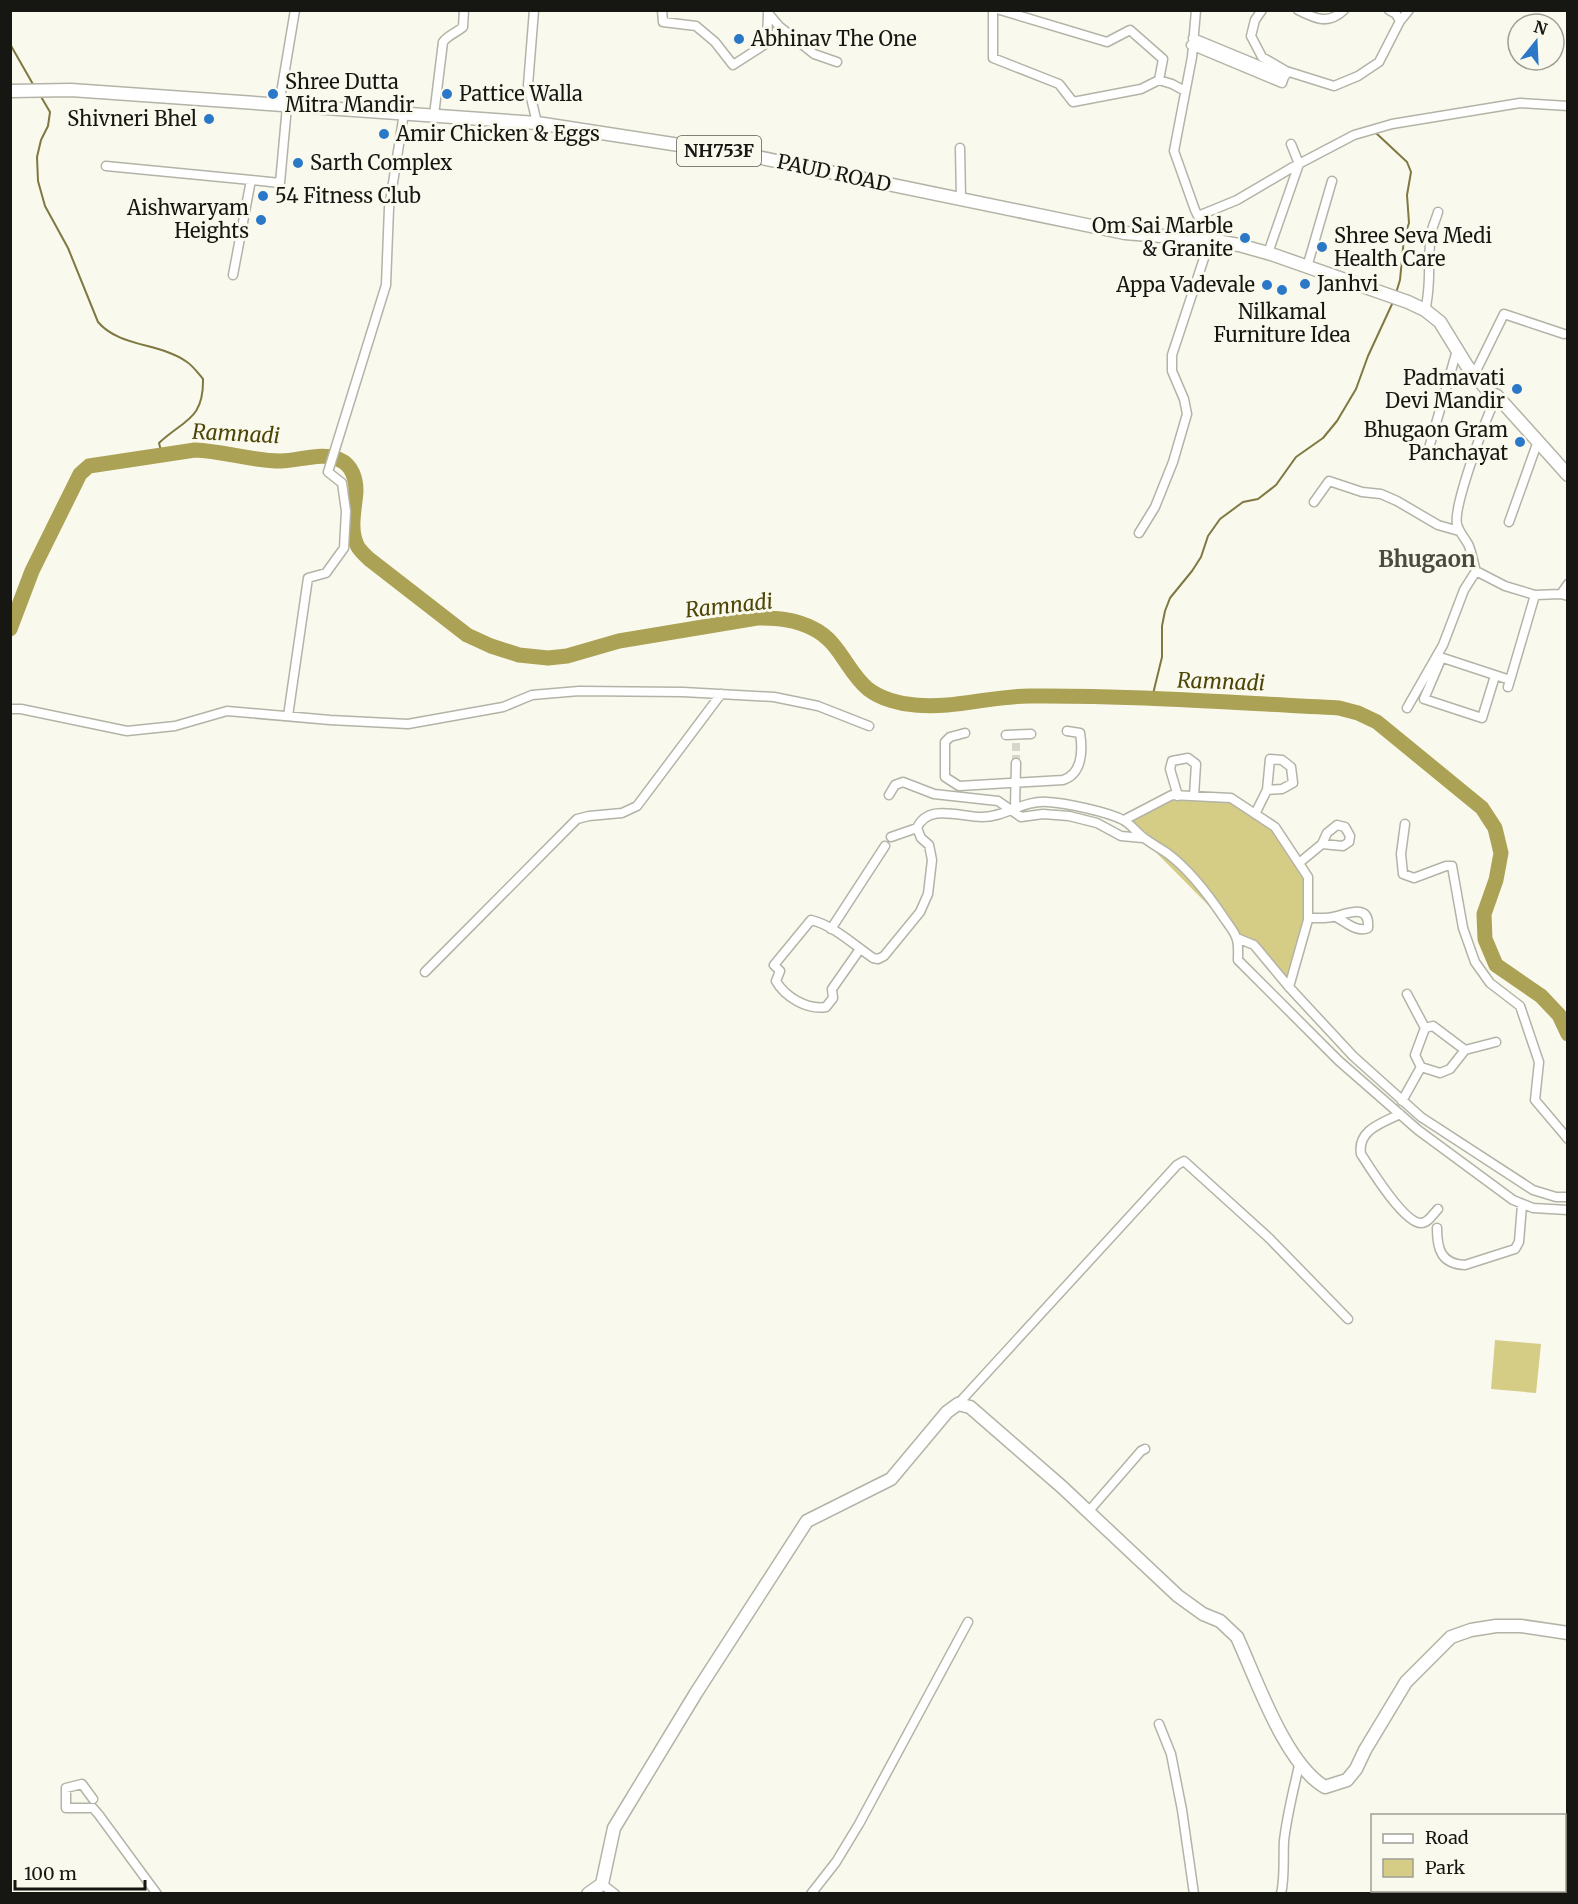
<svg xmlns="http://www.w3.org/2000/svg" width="1578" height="1904" font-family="Merriweather,serif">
  <rect width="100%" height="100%" fill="#faf9ed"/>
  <path fill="#d5cd85" d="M 1172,795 L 1231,798 L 1275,827 L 1308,877 L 1308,920 L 1289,987 L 1124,820 Z
    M 1495,1340 L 1541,1344 L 1536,1393 L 1491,1389 Z"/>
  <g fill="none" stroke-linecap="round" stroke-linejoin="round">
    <path stroke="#7e7841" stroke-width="2" d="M 10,44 L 34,86
      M 40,95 L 50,112 L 48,126 L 41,140 L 37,157 L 38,181 L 45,206 L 68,248 L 98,322 C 119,347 161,343 187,362 C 193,366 198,373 203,379 C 204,420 183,420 159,443 L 162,455
      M 1376,133 L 1407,162 L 1411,172 L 1407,195 L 1409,223 L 1404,238 L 1400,280 L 1396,293
      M 1152,698 L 1162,657 L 1162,626 L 1165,611 L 1170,598 L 1192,571 L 1201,557 L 1208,536 L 1220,519 L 1243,502 L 1258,499 L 1276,485 L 1296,457 L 1323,438 L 1337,421 L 1356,389 L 1368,356 L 1393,302"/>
    <path stroke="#aba255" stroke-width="15" d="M 10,629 L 32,571 L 80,474 L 89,466 L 195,450 C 224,451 251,461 281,461 C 299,461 323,451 340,460 C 352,465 356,479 356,491 C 355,508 349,529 357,545 C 359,550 365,555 369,559 L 467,635 L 491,646 L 519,655 L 548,658 L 567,656 L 619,641 L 757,618 C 777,618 795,619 814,629 C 840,642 847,672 868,689 C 881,699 900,704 915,705 C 953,709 991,696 1029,696 C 1132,695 1235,703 1339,708 L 1358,713 L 1377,722 L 1482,808 L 1495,828 L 1501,853 L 1496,880 L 1484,914 L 1485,939 L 1496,965 L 1541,996 L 1559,1015 L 1568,1034"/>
    <path stroke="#d8d7cc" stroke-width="8" stroke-dasharray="8 4" stroke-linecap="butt" d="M 1016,763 L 1016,735"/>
    <defs>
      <path id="street" d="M 534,10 L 528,85 L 537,123
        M 662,10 L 663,22 L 696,26 L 715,42 L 733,65 L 767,43 L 768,14
        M 993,10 L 993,58 L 1059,84 L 1073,102 L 1141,89 L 1159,80 L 1172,84 L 1185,91
        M 1000,10 L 1107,42 L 1130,30 L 1163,59 L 1159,80
        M 1262,10 L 1255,20 L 1251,36 L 1262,57 L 1286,71
        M 1298,10 C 1316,19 1328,25 1344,10
        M 768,13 L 779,26 L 814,54 L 837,62
        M 1400,21 L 1409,10
        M 1193,38 L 1285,76
        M 1191,45 L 1282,83 L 1286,71 L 1334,86 L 1358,76 L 1379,62 L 1400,21 L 1396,14 L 1389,10
        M 279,105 L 295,10
        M 434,115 L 443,42 C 448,35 456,33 463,27 L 464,10
        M 960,148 L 961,199
        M 106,166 L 251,180
        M 1198,216 L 1237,200 L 1293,167 L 1354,135 L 1392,124 L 1520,103 L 1568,106
        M 1268,253 L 1299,164 L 1291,144
        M 1307,267 L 1332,181
        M 233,275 L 251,180 L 280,183 L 287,106
        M 1425,310 C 1432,285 1427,260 1431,235 C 1432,226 1436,220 1438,212
        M 1474,375 L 1504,314 L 1564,334
        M 1497,396 C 1487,415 1453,506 1457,524 C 1459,532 1464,537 1468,544 C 1472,552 1473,562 1476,571 L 1505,586 L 1535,595 L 1561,594
        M 1429,448 L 1457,350
        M 1314,502 L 1329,481 L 1362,492 L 1381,494 L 1397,501 L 1438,525 L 1459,531
        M 1509,522 L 1538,441
        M 1139,533 L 1155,507 L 1173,462 L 1187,414 L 1184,399 L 1172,371 L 1172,355 L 1210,240 L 1195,210 L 1174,151 L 1192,57 L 1196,10
        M 1568,584 L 1561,594 L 1568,596
        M 1495,676 L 1482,718 L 1424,699 L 1441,659 L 1443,658 L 1510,680
        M 1508,687 L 1535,595
        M 1407,708 L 1443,645 L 1464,590 L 1476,571
        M 10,709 L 21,709 L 127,731 L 175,726 L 227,711 L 330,720 L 408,724 L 503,707 L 532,695 L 579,691 L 683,692 L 774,697 L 818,706 L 869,726
        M 288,716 L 308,578 L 326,573 L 344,548 L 346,511 L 342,483 L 328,472 L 386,285 L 389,208 L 404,113
        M 965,733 L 950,737 L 945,742 L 945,777 L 959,786 L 1063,780 C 1082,774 1083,751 1080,733 L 1067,731
        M 1006,735 L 1031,734
        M 889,795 L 895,785 L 903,782 L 934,794 L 998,801 L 1021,817 L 1043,814 L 1069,816 L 1097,823 L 1121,836 L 1143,838
        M 1178,796 L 1170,769 L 1172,761 L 1188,758 L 1196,764 L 1194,796
        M 1015,808 L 1016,763
        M 1255,814 L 1267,790 L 1270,759 L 1282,760 L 1291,767 L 1293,783 L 1282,789 L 1267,790
        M 1124,820 L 1172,795 L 1231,798 L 1275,827 L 1308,877 L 1308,920 L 1289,987
        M 1405,824 L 1401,854 L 1403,874 L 1414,878 L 1446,866 L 1452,866 L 1463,928 L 1475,962 L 1490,983 L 1520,1006 L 1539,1062 L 1535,1100 L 1568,1139
        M 891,837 L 917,828
        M 1299,863 L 1322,844 L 1327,833 L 1337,825 L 1345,827 L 1350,836 L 1349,842 L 1343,846 L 1322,844
        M 1308,918 C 1318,918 1328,919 1337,916 C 1351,912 1370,905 1368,928 C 1357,933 1346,922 1336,917
        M 831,929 L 885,846
        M 1237,938 L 1254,945 L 1289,987 L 1353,1056 L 1421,1117 L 1533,1190 L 1556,1197 L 1568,1197
        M 860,949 L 832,989 L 833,998 L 826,1007 C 807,1010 785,997 776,981 L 780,971 L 774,965 L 811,920 C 833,925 854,945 873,958 L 878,959 L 884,956 L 920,912 L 928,894 L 932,860 L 929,845 L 921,838 L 917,828 C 928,803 960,817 982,817 C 1006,817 1023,800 1048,802 C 1066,803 1108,812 1123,820 C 1131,824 1137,833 1144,838 C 1151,843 1159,848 1167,853 C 1190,870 1208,894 1224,918 C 1228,924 1234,931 1236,937 C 1239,943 1238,953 1238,960 L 1339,1061 L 1418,1130 L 1513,1200 L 1533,1208 L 1568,1210
        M 425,972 L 577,819 L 589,816 L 622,813 L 637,806 L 721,694
        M 1407,994 L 1425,1028
        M 1465,1050 L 1496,1042
        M 1402,1101 L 1421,1067 L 1415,1055 L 1425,1028 L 1433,1026 L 1465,1050 L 1450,1069 L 1440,1073 L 1421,1067
        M 1400,1114 C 1382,1123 1357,1130 1361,1154 C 1370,1168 1404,1223 1421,1223 C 1428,1223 1433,1214 1438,1209
        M 1437,1228 C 1437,1249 1441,1264 1465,1265 L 1515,1249 L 1519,1242 L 1522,1205
        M 958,1404 L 1177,1165 L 1184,1161 L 1269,1238 L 1348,1319
        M 1088,1512 L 1141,1451 L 1145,1449
        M 1159,1724 L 1171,1754 L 1182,1810 L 1194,1894
        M 93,1799 L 82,1784 L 66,1788 L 66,1808 L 93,1808 L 99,1815 L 157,1894
        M 602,1884 L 615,1894
        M 811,1894 L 836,1862 L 859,1824 L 968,1622
        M 1281,1894 C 1285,1877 1283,1859 1284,1841 C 1287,1814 1294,1788 1300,1761"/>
      <path id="secondary" d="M 588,1894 L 602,1884 L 614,1828 L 696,1693 L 807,1521 L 891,1479 L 947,1412 L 958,1404 L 970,1407 L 1062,1487 L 1178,1596 L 1203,1614 L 1220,1621 L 1237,1637 C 1256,1678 1285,1764 1325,1787 L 1347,1780 L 1356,1769 L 1365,1750 L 1406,1682 L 1451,1637 L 1471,1630 L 1496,1626 L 1521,1626 L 1568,1633"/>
      <path id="primary" d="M 10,91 L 71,90 L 537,123 L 757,157 L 1125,233 L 1210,240 L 1239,245 L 1271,254 L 1408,302 L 1425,310 L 1440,322 L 1467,366 L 1489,392 L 1497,396 L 1568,475"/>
    </defs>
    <use href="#street" stroke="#b4b3a7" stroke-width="11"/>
    <use href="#secondary" stroke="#b4b3a7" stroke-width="15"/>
    <use href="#primary" stroke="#b4b3a7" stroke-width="15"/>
    <use href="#street" stroke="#fff" stroke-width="8"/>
    <use href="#secondary" stroke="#fff" stroke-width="12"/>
    <use href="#primary" stroke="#fff" stroke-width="12"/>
  </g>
  <g fill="#2c78c8" stroke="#faf9ed" stroke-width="2">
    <circle cx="739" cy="39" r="6"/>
    <circle cx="273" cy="94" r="6"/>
    <circle cx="447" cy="94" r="6"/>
    <circle cx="209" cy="119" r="6"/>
    <circle cx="384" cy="134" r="6"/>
    <circle cx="298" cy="163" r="6"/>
    <circle cx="263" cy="196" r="6"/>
    <circle cx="261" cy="220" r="6"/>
    <circle cx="1245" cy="238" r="6"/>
    <circle cx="1322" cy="247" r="6"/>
    <circle cx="1305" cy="284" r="6"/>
    <circle cx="1267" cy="285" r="6"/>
    <circle cx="1282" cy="290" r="6"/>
    <circle cx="1517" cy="389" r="6"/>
    <circle cx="1520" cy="442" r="6"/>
  </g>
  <g text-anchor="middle" stroke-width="6" stroke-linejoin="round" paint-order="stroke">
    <rect fill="#faf9ed" stroke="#5a5a54" stroke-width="1.5" x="677" y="136" width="84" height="30" rx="4.5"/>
    <g font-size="18" font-weight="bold" fill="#161612">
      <text x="719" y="157">NH753F</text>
    </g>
    <g font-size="20" fill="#161612" stroke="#faf9ed" text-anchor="start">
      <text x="751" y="46">Abhinav The One</text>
      <text x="285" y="89">Shree Dutta<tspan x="285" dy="23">Mitra Mandir</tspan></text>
      <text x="459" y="101">Pattice Walla</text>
      <text x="197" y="126" text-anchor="end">Shivneri Bhel</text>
      <text x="396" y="141">Amir Chicken &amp; Eggs</text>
      <text x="310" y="170">Sarth Complex</text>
      <text x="275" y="203">54 Fitness Club</text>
      <text x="249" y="215" text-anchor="end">Aishwaryam<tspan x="249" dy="23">Heights</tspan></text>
      <text x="1233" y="233" text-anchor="end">Om Sai Marble<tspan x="1233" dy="23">&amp; Granite</tspan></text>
      <text x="1334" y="243">Shree Seva Medi<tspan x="1334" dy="23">Health Care</tspan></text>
      <text x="1317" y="291">Janhvi</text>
      <text x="1255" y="292" text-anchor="end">Appa Vadevale</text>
      <text x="1282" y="319" text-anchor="middle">Nilkamal<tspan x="1282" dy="23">Furniture Idea</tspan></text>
      <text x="1505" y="385" text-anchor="end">Padmavati<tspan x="1505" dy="23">Devi Mandir</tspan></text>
      <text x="1508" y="437" text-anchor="end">Bhugaon Gram<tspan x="1508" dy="23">Panchayat</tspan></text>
    </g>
    <g font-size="20" fill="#161612" stroke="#faf9ed">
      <text transform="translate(834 173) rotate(12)" y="7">PAUD ROAD</text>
    </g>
    <g font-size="21" font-style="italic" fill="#4d4606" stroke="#faf9ed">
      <text transform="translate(236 434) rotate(3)" y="7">Ramnadi</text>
      <text transform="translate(729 606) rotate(-6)" y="7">Ramnadi</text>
      <text transform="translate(1221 682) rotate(2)" y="7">Ramnadi</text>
    </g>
    <g font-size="22" font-weight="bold" fill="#4b4a40" stroke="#faf9ed">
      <text x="1427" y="567">Bhugaon</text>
    </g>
  </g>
  <rect width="1578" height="1904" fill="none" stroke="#161612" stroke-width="24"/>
  <rect x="1371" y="1814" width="195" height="78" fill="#faf9ed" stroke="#9f9e95" stroke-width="1.5"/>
  <rect x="1383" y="1834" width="30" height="9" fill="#ffffff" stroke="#9f9e95" stroke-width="1.5"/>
  <text x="1425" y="1844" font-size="18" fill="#161612">Road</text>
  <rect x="1383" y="1859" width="30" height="18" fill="#d5cd85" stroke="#9f9e95" stroke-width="1.5"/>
  <text x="1425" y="1874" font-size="18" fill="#161612">Park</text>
  <g transform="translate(1536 42) rotate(18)"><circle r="28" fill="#faf9ed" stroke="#9f9e95" stroke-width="1.5"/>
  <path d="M0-4.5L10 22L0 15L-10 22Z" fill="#2c78c8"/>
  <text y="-9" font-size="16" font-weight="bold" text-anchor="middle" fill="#161612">N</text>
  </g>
  <path d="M15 1880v9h130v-9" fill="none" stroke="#161612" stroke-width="3"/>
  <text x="24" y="1880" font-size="18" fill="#161612" stroke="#faf9ed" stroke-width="4.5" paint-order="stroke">100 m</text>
</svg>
